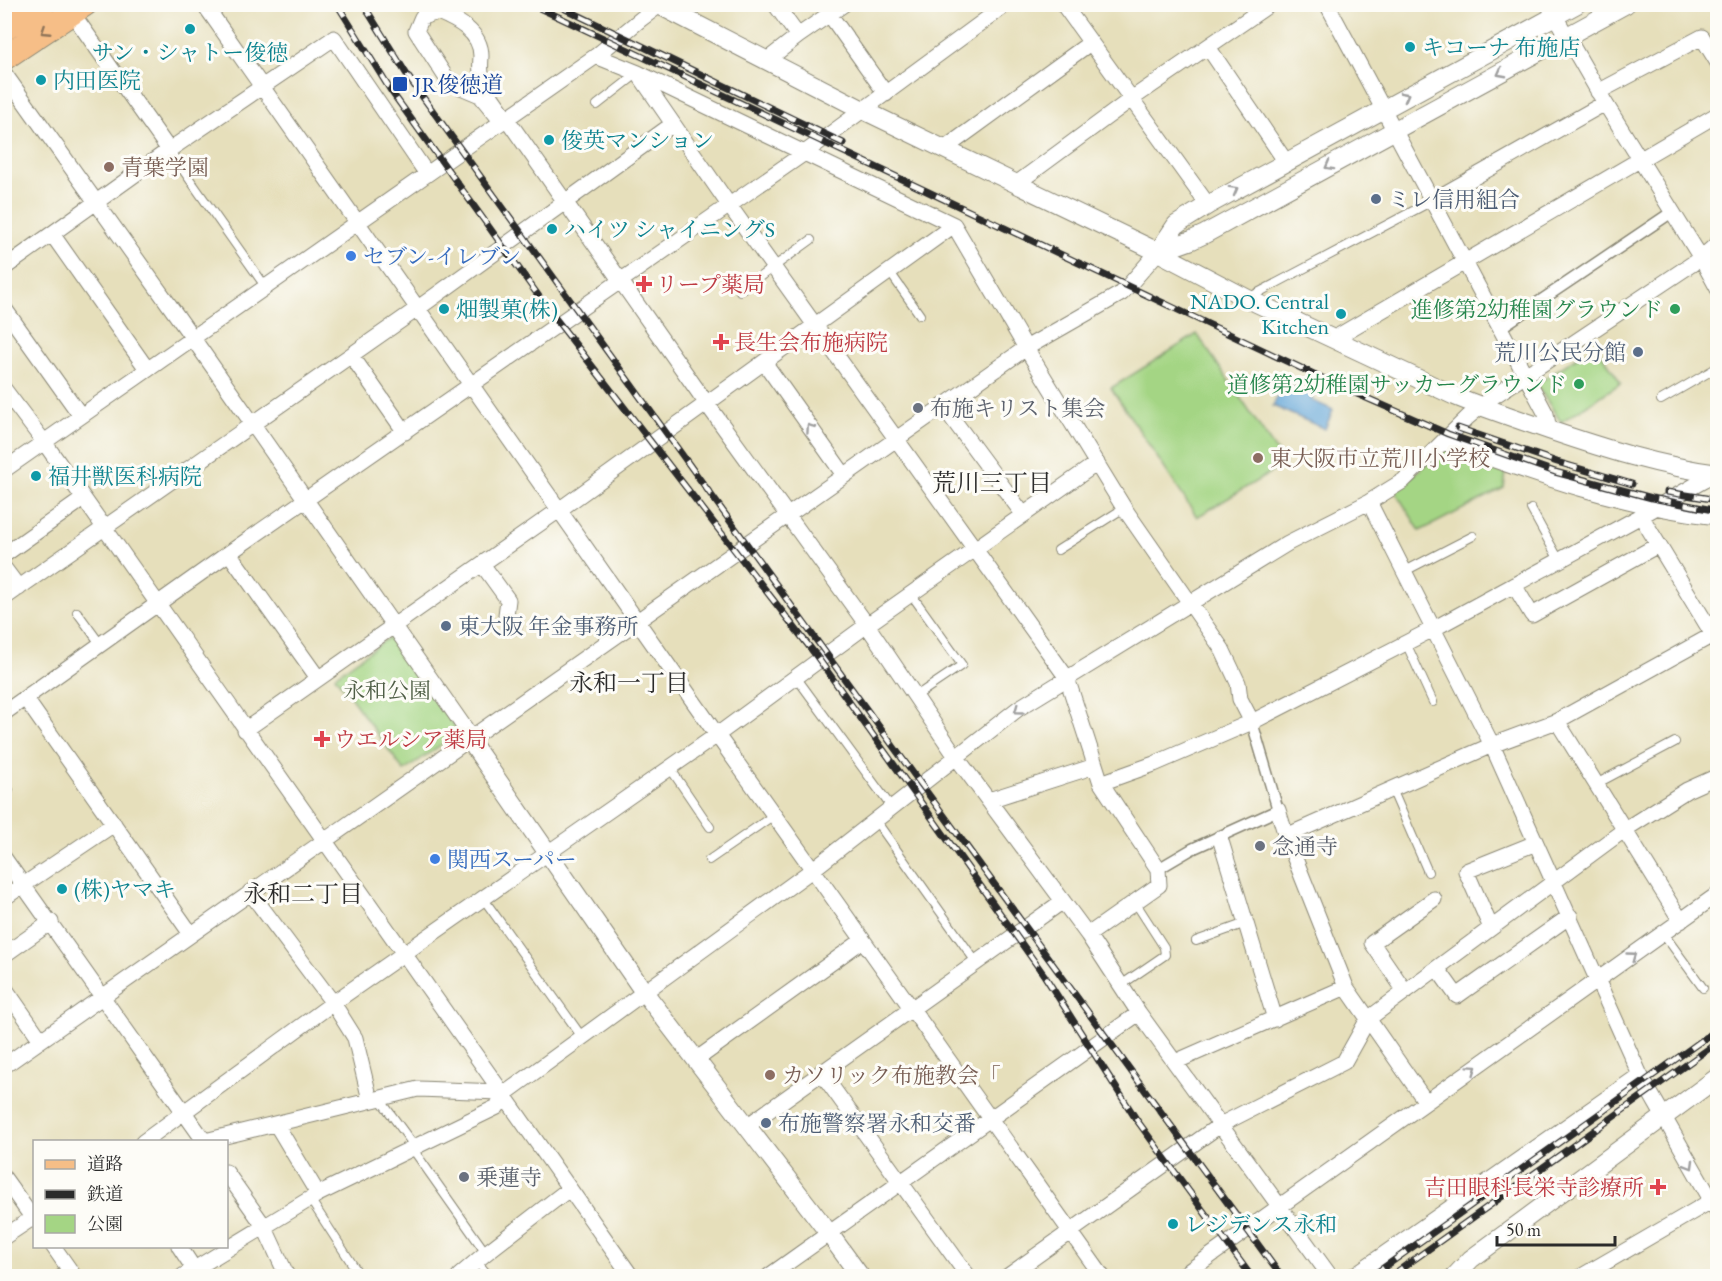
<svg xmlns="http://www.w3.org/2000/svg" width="1722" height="1281" font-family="'EB Garamond','Noto Serif JP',serif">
  <rect width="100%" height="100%" fill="#fdfcf7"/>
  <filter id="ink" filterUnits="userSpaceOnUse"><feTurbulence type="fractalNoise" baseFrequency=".0167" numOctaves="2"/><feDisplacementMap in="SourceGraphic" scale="12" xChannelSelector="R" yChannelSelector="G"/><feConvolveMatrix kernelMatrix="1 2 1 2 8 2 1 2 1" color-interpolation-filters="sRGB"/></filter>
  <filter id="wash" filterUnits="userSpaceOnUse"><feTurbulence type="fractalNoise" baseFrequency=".008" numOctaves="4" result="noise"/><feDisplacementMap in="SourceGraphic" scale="24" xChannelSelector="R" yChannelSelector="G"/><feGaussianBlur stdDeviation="1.35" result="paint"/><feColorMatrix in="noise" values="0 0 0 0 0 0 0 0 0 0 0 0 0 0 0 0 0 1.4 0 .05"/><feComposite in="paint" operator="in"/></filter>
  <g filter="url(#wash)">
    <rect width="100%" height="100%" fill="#e6dfbb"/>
    <path fill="#a4d584" stroke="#688058" stroke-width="1.5" d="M 1197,334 L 1285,464 L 1197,517 L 1111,388 Z
      M 1596,345 L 1621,383 L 1561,422 L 1536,384 Z
      M 1445,448 L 1506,471 L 1504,488 L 1420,531 L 1395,491 Z
      M 391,636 L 459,732 L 404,771 L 335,676 Z"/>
    <path fill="#63a6d8" stroke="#476882" stroke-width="1.5" d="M 1286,384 L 1313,396 L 1311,400 L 1333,410 L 1325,429 L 1273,406 L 1281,387 L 1284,388 Z"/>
  </g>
  <g filter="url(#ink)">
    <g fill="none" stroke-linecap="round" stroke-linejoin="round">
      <defs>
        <path id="service" d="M 597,105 L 638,73
          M 169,150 L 265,286
          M 889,271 L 920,315
          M 740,291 L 811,240
          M 1250,297 L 1432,201
          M 1661,400 L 1718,367
          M 1531,509 L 1559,560
          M 1058,550 L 1124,508
          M 1405,571 L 1473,536
          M 911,594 L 962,665 L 916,696
          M 77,612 L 101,645
          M 1406,643 L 1433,702
          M 796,677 L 892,808
          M 670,768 L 710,827
          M 1596,784 L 1675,742
          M 1392,789 L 1428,872
          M 4,794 L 9,790
          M 876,821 L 976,962
          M 709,860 L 774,815
          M 483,898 L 582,1037
          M 1663,933 L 1703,988
          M 1196,941 L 1246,923
          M 1121,985 L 1165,955 L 1164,947 L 1135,902
          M 379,1098 L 415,1147
          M 412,1148 L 486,1253
          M 310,1199 L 360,1276
          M 476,1261 L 489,1276
          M 57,1276 L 68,1268"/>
        <path id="pedestrian" d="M 1500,328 L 1672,212
          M 1158,869 L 1192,849 L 1278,810 L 1252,722"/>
        <path id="minor" d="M 204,4 L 717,735 L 1102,1276
          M 775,4 L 798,36 L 844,4
          M 1063,4 L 1208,205
          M 1327,4 L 1546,414 L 1549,430
          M 1548,4 L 1605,103 L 1701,258 L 1718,289
          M 72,13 L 169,150
          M 830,15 L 886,94
          M 1208,47 L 1286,162
          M 596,56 L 638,73 L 954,225 L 1026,348 L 1124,508 L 1222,649 L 1238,683 L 1240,699 L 1252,722
          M 766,61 L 798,36
          M 4,73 L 192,337 L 472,738
          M 638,73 L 729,205 L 1067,678 L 1101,783 L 1158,869 L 1159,885 L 1088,935
          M 1598,92 L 1702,37 L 1718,63
          M 502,122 L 480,95 L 449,82 L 416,31 L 422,17 L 438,12 C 457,20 481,32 481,56 C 480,70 480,79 488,92 L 707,404 L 867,625 L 957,758 L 1088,935 L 1139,1013 L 1330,1276
          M 944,149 L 1090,43
          M 1016,184 L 1130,100 L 1270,4
          M 1432,201 L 1605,103
          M 52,234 L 147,369
          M 4,268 L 169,150 L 334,38 L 427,174
          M 4,308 L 81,416
          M 1333,339 L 1718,114
          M 351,355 L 405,432
          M 764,362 L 844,475
          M 4,389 L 44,442 L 631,1276
          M 943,406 L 1023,514
          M 1444,442 C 1533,474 1623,507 1718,517
          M 4,470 L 596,56 L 641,19 L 661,4
          M 1369,502 L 1492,745 L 1640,1075 L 1718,1212
          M 1641,516 L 1718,643
          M 229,553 L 318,678
          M 4,555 L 83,499
          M 482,564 L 508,600 L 506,615 L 514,627
          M 4,568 L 19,588
          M 1514,585 L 1532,615 L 1658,545
          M 4,598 L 417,309 L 673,124
          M 25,698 L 191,934
          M 4,713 L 229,553 L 803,154 L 1007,4
          M 1557,721 L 1681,921
          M 245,730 L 559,510 L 954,225
          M 1101,783 L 1154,764 L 1252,722 L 1435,628 L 1641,516 L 1715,474
          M 989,800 L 1095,766
          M 1278,810 L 1286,836 L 1346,987 L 1426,1102
          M 1286,836 L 1492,745 L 1557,721 L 1718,632
          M 1220,838 L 1275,1019
          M 4,858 L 205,1142
          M 250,892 L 333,1003 L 355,1038 L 370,1100
          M 4,898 L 114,824
          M 1491,928 L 1466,871 L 1536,843
          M 4,955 L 51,922
          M 1437,968 L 1457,996 L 1570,916
          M 4,987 L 41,1040
          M 1405,991 L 1372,943 L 1434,899
          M 697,1059 L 863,940
          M 1175,1062 L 1346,987
          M 4,1066 L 1026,348 L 1122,293 L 1158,252
          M 821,1072 L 968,1276
          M 276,1124 L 318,1194
          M 747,1126 L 1063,901
          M 205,1141 L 418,1089 L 500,1092
          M 143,1142 L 333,1003 L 717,735 L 867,625 L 1097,463
          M 226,1172 L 264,1226 L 287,1276
          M 4,1178 L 34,1220
          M 4,1237 L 34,1217
          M 53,1246 L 74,1276
          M 179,1246 L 194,1269
          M 183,1276 L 318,1194 L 497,1107 L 503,1095 L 812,870 L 1019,708 L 1288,543 L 1369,502 L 1403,481 L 1468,417 L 1491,398 L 1701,258 L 1718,243
          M 459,1276 L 486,1253 L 569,1189
          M 769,1276 L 1139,1013
          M 1008,1276 L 1220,1125 L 1344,1062 L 1368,1019 L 1624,830 L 1687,790 L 1718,776
          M 1182,1276 L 1718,894
          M 1353,1276 L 1640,1075
          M 1582,1276 L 1718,1197"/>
        <path id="tertiary" d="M 657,4 L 863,110 L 1158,252 L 1248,299 L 1455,396 C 1486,409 1518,419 1549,430 C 1605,449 1659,466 1718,474
          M 1158,252 L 1192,240 L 1205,234 L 1626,4
          M 1158,252 L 1176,225 L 1208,205 L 1577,4
          M 469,739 L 644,992 L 828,1232 L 860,1276
          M 1455,1276 L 1471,1259 L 1718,1077"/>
        <path id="primary" d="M 4,29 L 43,4
          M 4,58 L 85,4"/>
      </defs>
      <use href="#service" stroke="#888573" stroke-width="10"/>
      <use href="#pedestrian" stroke="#888573" stroke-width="13"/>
      <use href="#minor" stroke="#888573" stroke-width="17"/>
      <use href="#tertiary" stroke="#888573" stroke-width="20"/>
      <use href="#primary" stroke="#888573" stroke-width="26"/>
      <use href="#service" stroke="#fff" stroke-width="8"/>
      <use href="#pedestrian" stroke="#fff" stroke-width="10"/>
      <use href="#minor" stroke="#fff" stroke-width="15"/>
      <use href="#tertiary" stroke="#fff" stroke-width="18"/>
      <use href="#primary" stroke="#f6be87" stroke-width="24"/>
      <defs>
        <path id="rail" d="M 337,4 L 391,91 L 548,309 L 815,654 L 1044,975 L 1136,1119 L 1251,1276
          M 363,4 L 409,78 L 896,750 L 1281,1276
          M 531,4 L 1337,385 L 1448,434 L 1555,472 L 1652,498 L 1718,511
          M 555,4 L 843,143
          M 1458,428 L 1557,462 L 1632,484
          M 1667,492 L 1718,500
          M 1372,1276 L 1718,1029
          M 1391,1276 L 1718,1042"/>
      </defs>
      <use href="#rail" stroke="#2b2b2b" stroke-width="7"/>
      <use href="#rail" stroke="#fdfcf7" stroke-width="4.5" stroke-dasharray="14" stroke-linecap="butt"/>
    </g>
    <defs><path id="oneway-chevron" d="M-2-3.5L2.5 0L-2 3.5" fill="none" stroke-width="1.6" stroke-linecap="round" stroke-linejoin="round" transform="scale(1.5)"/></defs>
    <use stroke="#907459" href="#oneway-chevron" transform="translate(45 31) rotate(147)"/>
    <g stroke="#a0a0a0">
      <use href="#oneway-chevron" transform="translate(1501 73) rotate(152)"/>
      <use href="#oneway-chevron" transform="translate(1405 96) rotate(-28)"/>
      <use href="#oneway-chevron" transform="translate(1329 166) rotate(151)"/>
      <use href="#oneway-chevron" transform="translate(1234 190) rotate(-29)"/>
      <use href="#oneway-chevron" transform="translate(810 428) rotate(-125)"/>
      <use href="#oneway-chevron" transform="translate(1018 710) rotate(144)"/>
      <use href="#oneway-chevron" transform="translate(1632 956) rotate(-36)"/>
      <use href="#oneway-chevron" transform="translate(1473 1069) rotate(-35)"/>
      <use href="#oneway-chevron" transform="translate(1690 1165) rotate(60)"/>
    </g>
  </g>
  <g fill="#0f9aa8" stroke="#fdfcf7" stroke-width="2">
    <circle cx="190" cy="29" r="6"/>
    <circle cx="1410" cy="47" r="6"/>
    <circle cx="41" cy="80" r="6"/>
    <circle cx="549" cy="140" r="6"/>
    <circle cx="552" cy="229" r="6"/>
    <circle cx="444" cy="309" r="6"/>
    <circle cx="1341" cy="314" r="6"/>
    <circle cx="36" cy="476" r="6"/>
    <circle cx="62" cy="889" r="6"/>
    <circle cx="1173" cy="1224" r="6"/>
  </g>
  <rect fill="#1a4fb4" stroke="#fdfcf7" stroke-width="2" x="392" y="76" width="16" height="16" rx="3"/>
  <g fill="#8d6e63" stroke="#fdfcf7" stroke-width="2">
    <circle cx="109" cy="167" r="6"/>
    <circle cx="1258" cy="458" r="6"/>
    <circle cx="770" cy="1075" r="6"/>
  </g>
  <g fill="#5c6f8a" stroke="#fdfcf7" stroke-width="2">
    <circle cx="1376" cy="199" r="6"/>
    <circle cx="1638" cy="352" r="6"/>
    <circle cx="446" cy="626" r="6"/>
    <circle cx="766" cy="1123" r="6"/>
  </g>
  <g fill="#3f7fe0" stroke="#fdfcf7" stroke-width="2">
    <circle cx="351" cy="256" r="6"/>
    <circle cx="435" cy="859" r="6"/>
  </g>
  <g fill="#e0444e" stroke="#fdfcf7" stroke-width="2">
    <path d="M641 275h6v6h6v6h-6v6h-6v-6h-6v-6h6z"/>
    <path d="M718 333h6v6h6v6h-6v6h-6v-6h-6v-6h6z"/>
    <path d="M319 730h6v6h6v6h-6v6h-6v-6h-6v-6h6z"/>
    <path d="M1655 1178h6v6h6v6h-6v6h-6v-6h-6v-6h6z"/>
  </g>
  <g fill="#2e9e5b" stroke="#fdfcf7" stroke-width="2">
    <circle cx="1675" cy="309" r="6"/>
    <circle cx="1579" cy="384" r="6"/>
  </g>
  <g fill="#6b7280" stroke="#fdfcf7" stroke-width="2">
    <circle cx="918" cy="408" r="6"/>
    <circle cx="1260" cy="846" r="6"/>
    <circle cx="464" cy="1177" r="6"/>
  </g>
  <g text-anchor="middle" stroke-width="6" stroke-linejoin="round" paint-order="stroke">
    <g font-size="22" fill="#0d838f" stroke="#fdfcf7" text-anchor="start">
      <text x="1422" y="55">キコーナ 布施店</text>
      <text x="190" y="60" text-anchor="middle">サン・シャトー俊徳</text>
      <text x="53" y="88">内田医院</text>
      <text x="561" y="148">俊英マンション</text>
      <text x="564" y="237">ハイツ シャイニングS</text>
      <text x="1329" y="309" text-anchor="end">NADO. Central<tspan x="1329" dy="25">Kitchen</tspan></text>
      <text x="456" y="317">畑製菓(株)</text>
      <text x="48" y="484">福井獣医科病院</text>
      <text x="74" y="897">(株)ヤマキ</text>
      <text x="1185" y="1232">レジデンス永和</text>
    </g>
    <g font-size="22" fill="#164399" stroke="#fdfcf7" text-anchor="start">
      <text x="414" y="92">JR俊徳道</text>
    </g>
    <g font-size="22" fill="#785e54" stroke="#fdfcf7" text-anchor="start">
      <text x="121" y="175">青葉学園</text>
      <text x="1270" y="466">東大阪市立荒川小学校</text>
      <text x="782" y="1083">カソリック布施教会「</text>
    </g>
    <g font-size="22" fill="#4e5e75" stroke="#fdfcf7" text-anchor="start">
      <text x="1388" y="207">ミレ信用組合</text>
      <text x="1626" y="360" text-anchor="end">荒川公民分館</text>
      <text x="458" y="634">東大阪 年金事務所</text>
      <text x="778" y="1131">布施警察署永和交番</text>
    </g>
    <g font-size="22" fill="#366cbe" stroke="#fdfcf7" text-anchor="start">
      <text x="363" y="264">セブン-イレブン</text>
      <text x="447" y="867">関西スーパー</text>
    </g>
    <g font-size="22" fill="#be3a42" stroke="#fdfcf7" text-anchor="start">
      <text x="656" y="292">リープ薬局</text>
      <text x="734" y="350">長生会布施病院</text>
      <text x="334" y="747">ウエルシア薬局</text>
      <text x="1644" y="1195" text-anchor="end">吉田眼科長栄寺診療所</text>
    </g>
    <g font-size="22" fill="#27864d" stroke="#fdfcf7" text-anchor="end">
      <text x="1663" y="317">進修第2幼稚園グラウンド</text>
      <text x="1567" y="392">道修第2幼稚園サッカーグラウンド</text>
    </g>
    <g font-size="22" fill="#5b616d" stroke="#fdfcf7" text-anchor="start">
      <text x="930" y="416">布施キリスト集会</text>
      <text x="1272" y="854">念通寺</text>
      <text x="476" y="1185">乗蓮寺</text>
    </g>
    <g font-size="22" fill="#4f5e46" stroke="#fdfcf7">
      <text x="387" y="698">永和公園</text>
    </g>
    <g font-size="24" fill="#2b2b2b" stroke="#fdfcf7">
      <text x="992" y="491">荒川三丁目</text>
      <text x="629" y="691">永和一丁目</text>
      <text x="303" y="902">永和二丁目</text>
    </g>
  </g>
  <rect width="1722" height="1281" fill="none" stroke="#fdfcf7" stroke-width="24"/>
  <rect x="33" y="1140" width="195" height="108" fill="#fdfcf7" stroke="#a9a8a5" stroke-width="1.5"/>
  <rect x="45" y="1160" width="30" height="9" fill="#f6be87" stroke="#a9a8a5" stroke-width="1.5"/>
  <text x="87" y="1170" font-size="18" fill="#2b2b2b">道路</text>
  <rect x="45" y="1190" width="30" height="9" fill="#2b2b2b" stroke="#a9a8a5" stroke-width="1.5"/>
  <text x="87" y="1200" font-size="18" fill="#2b2b2b">鉄道</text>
  <rect x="45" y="1215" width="30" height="18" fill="#a4d584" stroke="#a9a8a5" stroke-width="1.5"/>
  <text x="87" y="1230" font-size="18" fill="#2b2b2b">公園</text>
  <path d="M1497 1236v9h118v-9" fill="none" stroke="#2b2b2b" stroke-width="3"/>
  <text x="1506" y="1236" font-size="18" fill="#2b2b2b" stroke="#fdfcf7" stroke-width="4.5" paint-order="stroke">50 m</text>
</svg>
